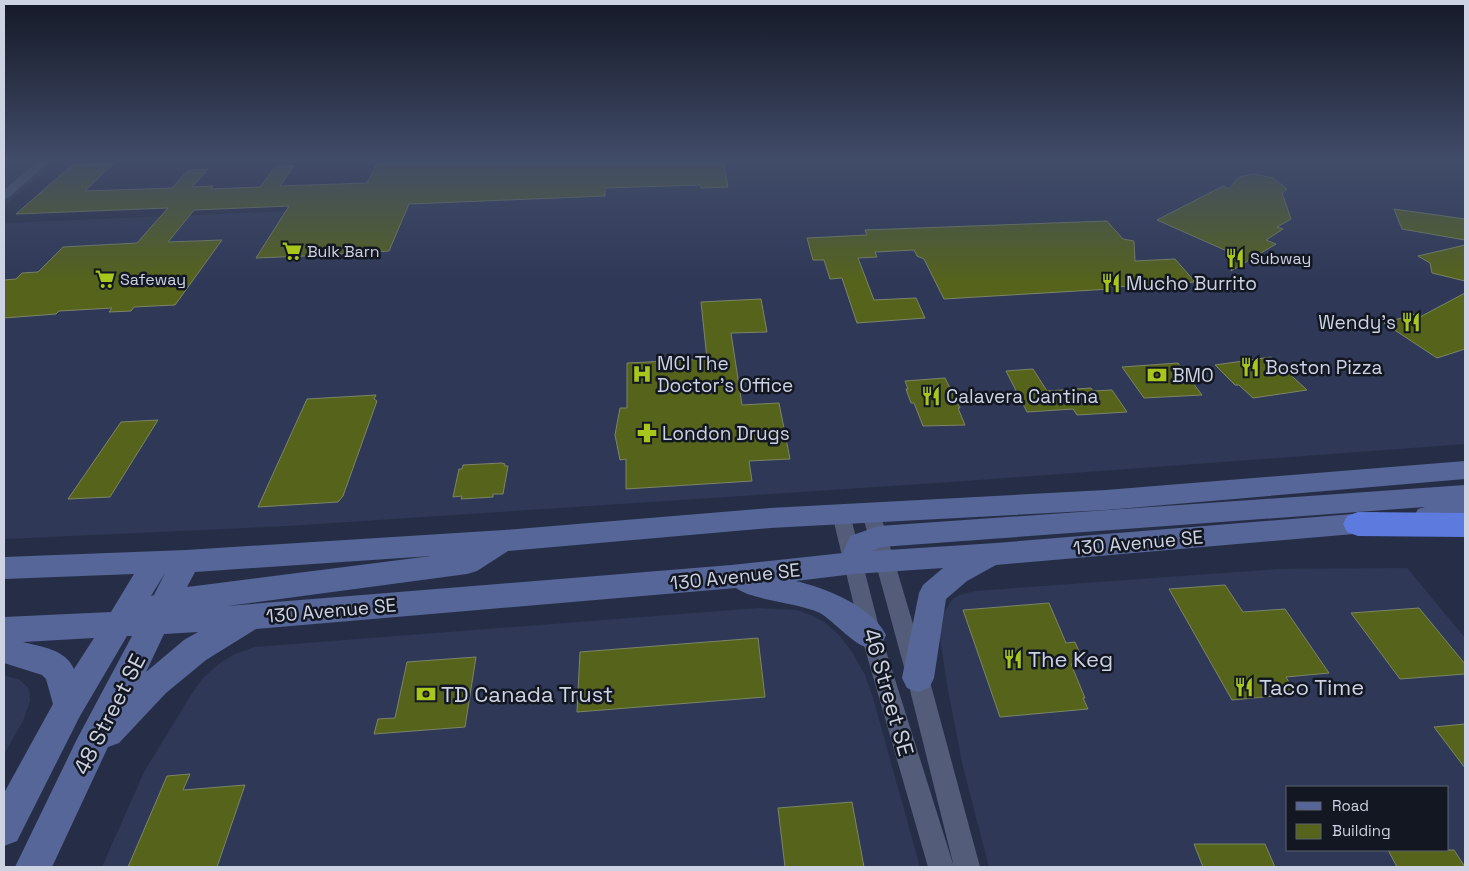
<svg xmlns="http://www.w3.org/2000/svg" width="1469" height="871" font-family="'Space Grotesk',sans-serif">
  <rect width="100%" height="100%" fill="#262e47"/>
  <path fill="#2f3957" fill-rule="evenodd" d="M 4,160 L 58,160 L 4,206 Z
    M 431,160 L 1465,160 L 1465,444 L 951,482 L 287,526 L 4,539 L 4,223 L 412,206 Z
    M 1407,568 L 1465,638 L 1465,867 L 989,867 L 963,767 L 948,690 L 940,638 L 940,624 L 943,614 L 952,600 L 959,595 L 976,591 L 1279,569 ZM 1288,787 L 1448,787 L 1448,850 L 1288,850 Z
    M 759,608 L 797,610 L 811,615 L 824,622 L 839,635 L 852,652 L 865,675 L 873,698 L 920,867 L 102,867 L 144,772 L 193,692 L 203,678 L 220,663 L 235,654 L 255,647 Z
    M 4,675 L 20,680 L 29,689 L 30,701 L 23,721 L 4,754 Z"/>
  <path fill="#55631b" stroke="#7c8566" d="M 379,160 L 723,160 L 728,187 L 701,188 L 701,185 L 605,188 L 605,196 L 409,204 L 389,251 L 305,256 L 256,258 L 289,206 L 194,210 L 168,242 L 222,240 L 175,305 L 134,307 L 131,311 L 109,312 L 112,308 L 59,311 L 56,314 L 4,318 L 4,280 L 16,279 L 22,273 L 38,272 L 63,247 L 137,243 L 168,208 L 16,214 L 72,165 L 114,163 L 85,191 L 172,188 L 188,170 L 208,169 L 192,187 L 213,186 L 211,189 L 260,187 L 275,167 L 294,166 L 280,186 L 367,183 Z
    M 1254,174 L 1273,178 L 1287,189 L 1282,193 L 1291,219 L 1277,227 L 1283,229 L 1266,240 L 1276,244 L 1231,271 L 1236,255 L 1157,220 L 1223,186 L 1229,189 L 1239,177 Z
    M 1394,209 L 1465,219 L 1465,240 L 1402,229 Z
    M 1107,221 L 1123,239 L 1134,241 L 1135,261 L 1175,259 L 1195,282 L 1183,283 L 1184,284 L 1108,287 L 1110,289 L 944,299 L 924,259 L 917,256 L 914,250 L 875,252 L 877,257 L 858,258 L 874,300 L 916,298 L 925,318 L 857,323 L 842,278 L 830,279 L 824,260 L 813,260 L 807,238 L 867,235 L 865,230 Z
    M 1465,245 L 1465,281 L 1432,273 L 1430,263 L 1418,256 Z
    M 1465,293 L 1465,349 L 1437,358 L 1384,323 L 1415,314 L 1420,317 Z
    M 761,299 L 767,332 L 731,333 L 742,405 L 779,403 L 790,459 L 749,461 L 752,481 L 626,489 L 626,459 L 620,460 L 615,435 L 620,408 L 627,408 L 627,363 L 707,359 L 701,302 Z
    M 1271,357 L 1307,390 L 1253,398 L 1239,385 L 1235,385 L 1215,365 Z
    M 1178,363 L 1202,395 L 1144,398 L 1122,367 Z
    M 1033,369 L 1047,391 L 1091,388 L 1093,391 L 1112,390 L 1127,412 L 1077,415 L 1073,409 L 1027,412 L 1006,371 Z
    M 945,378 L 960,408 L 958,408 L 965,425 L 923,426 L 914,403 L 911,403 L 906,389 L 908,389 L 905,381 Z
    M 376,395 L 374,399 L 377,401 L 343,496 L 338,502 L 258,507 L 307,399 Z
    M 158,420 L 110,497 L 68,499 L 121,422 Z
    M 502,463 L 505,464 L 504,466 L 508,466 L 503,494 L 493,494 L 493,497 L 461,499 L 462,496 L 453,497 L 459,469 L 462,469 L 463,465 Z
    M 1225,585 L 1243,612 L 1285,609 L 1329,673 L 1286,677 L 1296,694 L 1232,700 L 1169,589 Z
    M 1049,603 L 1066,643 L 1075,642 L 1082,658 L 1072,658 L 1075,664 L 1071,664 L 1085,698 L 1083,698 L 1088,709 L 1000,717 L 963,610 Z
    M 1419,608 L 1465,664 L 1465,674 L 1400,679 L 1351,613 Z
    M 758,638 L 765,697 L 577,712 L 580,652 Z
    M 476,657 L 465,727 L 374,734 L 378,719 L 395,718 L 407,662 Z
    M 1465,724 L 1465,768 L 1434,727 Z
    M 190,774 L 183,790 L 245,785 L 217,867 L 128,867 L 167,776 Z
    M 852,802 L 864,867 L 785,867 L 778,808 Z
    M 1194,844 L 1265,844 L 1275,867 L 1203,867 Z
    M 1388,850 L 1454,850 L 1465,867 L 1397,867 Z"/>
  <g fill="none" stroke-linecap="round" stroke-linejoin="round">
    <path fill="#535d79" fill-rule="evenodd" d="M 39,160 L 51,160 L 8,198 L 4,199 L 4,190 Z
      M 871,506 L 877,508 L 880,513 L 929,678 L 980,867 L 954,867 L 907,678 L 862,513 L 865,508 Z
      M 841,507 L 847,509 L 850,514 L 881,635 L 954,867 L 928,867 L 861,635 L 832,514 L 835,509 Z"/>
    <path fill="#566698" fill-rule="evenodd" d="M 1465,461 L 1465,479 L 1106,510 L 770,528 L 508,551 L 477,571 L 467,574 L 227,606 L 731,565 L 843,553 L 850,536 L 879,526 L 1465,485 L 1465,522 L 1427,526 L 1418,523 L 1414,516 L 1418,509 L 1425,507 L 881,547 L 872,551 L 996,543 L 1377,512 L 1386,515 L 1390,522 L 1386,529 L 1377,532 L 996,565 L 967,581 L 946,599 L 934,678 L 929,688 L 918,692 L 907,688 L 902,678 L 919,593 L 923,585 L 943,568 L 854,574 L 796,581 C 825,588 872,606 886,635 L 882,644 C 879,645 874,648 871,648 C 856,648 834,621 820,613 C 797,602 754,601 736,588 L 256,629 L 206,660 L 166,693 L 119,743 L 108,747 L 52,867 L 15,867 L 77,739 L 132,636 L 127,636 L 80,716 L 17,841 L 4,846 L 4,793 L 53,704 L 46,679 L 42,675 L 4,663 L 4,617 L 111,612 L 134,574 L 4,579 L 4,557 L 186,550 L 504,530 L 770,508 L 1106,490 ZM 431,556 L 211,584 L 187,587 L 195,572 ZM 165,573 L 154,595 L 151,596 ZM 198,632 L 184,640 L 146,672 L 164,634 ZM 94,638 L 74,669 C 65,649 42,647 23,642 Z"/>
    <path fill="#5d7adf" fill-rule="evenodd" d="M 1358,512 L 1465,513 L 1465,537 L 1358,536 L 1347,532 L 1343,524 L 1347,516 Z"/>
  </g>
  <linearGradient id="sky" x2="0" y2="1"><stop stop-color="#151927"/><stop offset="0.57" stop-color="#414c69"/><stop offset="1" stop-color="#414c69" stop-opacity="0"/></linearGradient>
  <rect width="1469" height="282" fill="url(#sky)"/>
  <defs>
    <symbol id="supermarket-bare" viewBox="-9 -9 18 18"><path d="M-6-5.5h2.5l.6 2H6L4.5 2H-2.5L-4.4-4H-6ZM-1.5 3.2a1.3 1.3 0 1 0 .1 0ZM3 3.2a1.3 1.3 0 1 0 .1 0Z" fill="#a9c71a" stroke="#131722" stroke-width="2.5" paint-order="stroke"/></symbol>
    <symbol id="restaurant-bare" viewBox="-9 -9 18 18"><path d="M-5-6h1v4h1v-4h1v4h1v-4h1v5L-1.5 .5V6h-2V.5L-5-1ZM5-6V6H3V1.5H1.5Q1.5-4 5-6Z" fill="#a9c71a" stroke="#131722" stroke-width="2.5" paint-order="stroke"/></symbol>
    <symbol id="hospital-bare" viewBox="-9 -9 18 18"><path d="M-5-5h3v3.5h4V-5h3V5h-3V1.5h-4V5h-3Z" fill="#a9c71a" stroke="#131722" stroke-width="2.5" paint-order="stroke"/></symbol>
    <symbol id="bank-bare" viewBox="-9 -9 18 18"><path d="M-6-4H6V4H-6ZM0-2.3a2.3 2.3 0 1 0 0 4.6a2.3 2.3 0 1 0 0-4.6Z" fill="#a9c71a" stroke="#131722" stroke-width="2.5" paint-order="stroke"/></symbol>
    <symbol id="pharmacy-bare" viewBox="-9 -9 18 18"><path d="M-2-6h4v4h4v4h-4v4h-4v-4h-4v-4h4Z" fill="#a9c71a" stroke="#131722" stroke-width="2.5" paint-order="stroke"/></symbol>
  </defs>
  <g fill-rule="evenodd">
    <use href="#supermarket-bare" x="278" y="237" width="28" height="28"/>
    <use href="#restaurant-bare" x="1221" y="244" width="28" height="28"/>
    <use href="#supermarket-bare" x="91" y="265" width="28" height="28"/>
    <use href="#restaurant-bare" x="1097" y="269" width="28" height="28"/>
    <use href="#restaurant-bare" x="1397" y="308" width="28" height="28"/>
    <use href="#restaurant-bare" x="1236" y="353" width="28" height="28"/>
    <use href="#hospital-bare" x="628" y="360" width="28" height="28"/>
    <use href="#bank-bare" x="1143" y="361" width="28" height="28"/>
    <use href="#restaurant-bare" x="917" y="382" width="28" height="28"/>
    <use href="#pharmacy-bare" x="633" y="419" width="28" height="28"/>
    <use href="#restaurant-bare" x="999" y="645" width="28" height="28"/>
    <use href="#restaurant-bare" x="1230" y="673" width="28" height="28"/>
    <use href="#bank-bare" x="412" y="680" width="28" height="28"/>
  </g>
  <g text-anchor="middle" stroke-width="5" stroke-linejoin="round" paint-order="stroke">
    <g font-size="16" fill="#cdd3e3" stroke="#131722" text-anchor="start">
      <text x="307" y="257">Bulk Barn</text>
      <text x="1250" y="264">Subway</text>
      <text x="120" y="285">Safeway</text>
    </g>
    <g font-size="19" fill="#cdd3e3" stroke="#131722" text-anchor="start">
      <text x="1126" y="290">Mucho Burrito</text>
      <text x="1396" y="329" text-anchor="end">Wendy's</text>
      <text x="657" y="370">MCI The<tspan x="657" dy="22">Doctor's Office</tspan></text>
      <text x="1265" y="374">Boston Pizza</text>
      <text x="1172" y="382">BMO</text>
      <text x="946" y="403">Calavera Cantina</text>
      <text x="662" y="440">London Drugs</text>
    </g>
    <g font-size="19" fill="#cdd3e3" stroke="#131722">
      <text transform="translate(1138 542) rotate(-5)" y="7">130 Avenue SE</text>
      <text transform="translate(735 576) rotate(-6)" y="7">130 Avenue SE</text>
      <text transform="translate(331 610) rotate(-5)" y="7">130 Avenue SE</text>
    </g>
    <g font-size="22" fill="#cdd3e3" stroke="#131722" text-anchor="start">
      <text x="1028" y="667">The Keg</text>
      <text x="1259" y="695">Taco Time</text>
      <text x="441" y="702">TD Canada Trust</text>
    </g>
    <g font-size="22" fill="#cdd3e3" stroke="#131722">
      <text transform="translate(889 692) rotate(74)" y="8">46 Street SE</text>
      <text transform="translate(109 714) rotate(-63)" y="8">48 Street SE</text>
    </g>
  </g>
  <rect width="1469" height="871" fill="none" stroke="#cdd3e3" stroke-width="10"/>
  <rect x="1286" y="786" width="162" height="65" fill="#131722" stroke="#5d626f"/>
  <rect x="1296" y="802" width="25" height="8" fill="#566698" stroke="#5d626f"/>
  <text x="1332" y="811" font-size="15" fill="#cdd3e3">Road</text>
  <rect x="1296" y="824" width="25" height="15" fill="#55631b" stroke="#5d626f"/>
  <text x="1332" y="836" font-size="15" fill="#cdd3e3">Building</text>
</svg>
